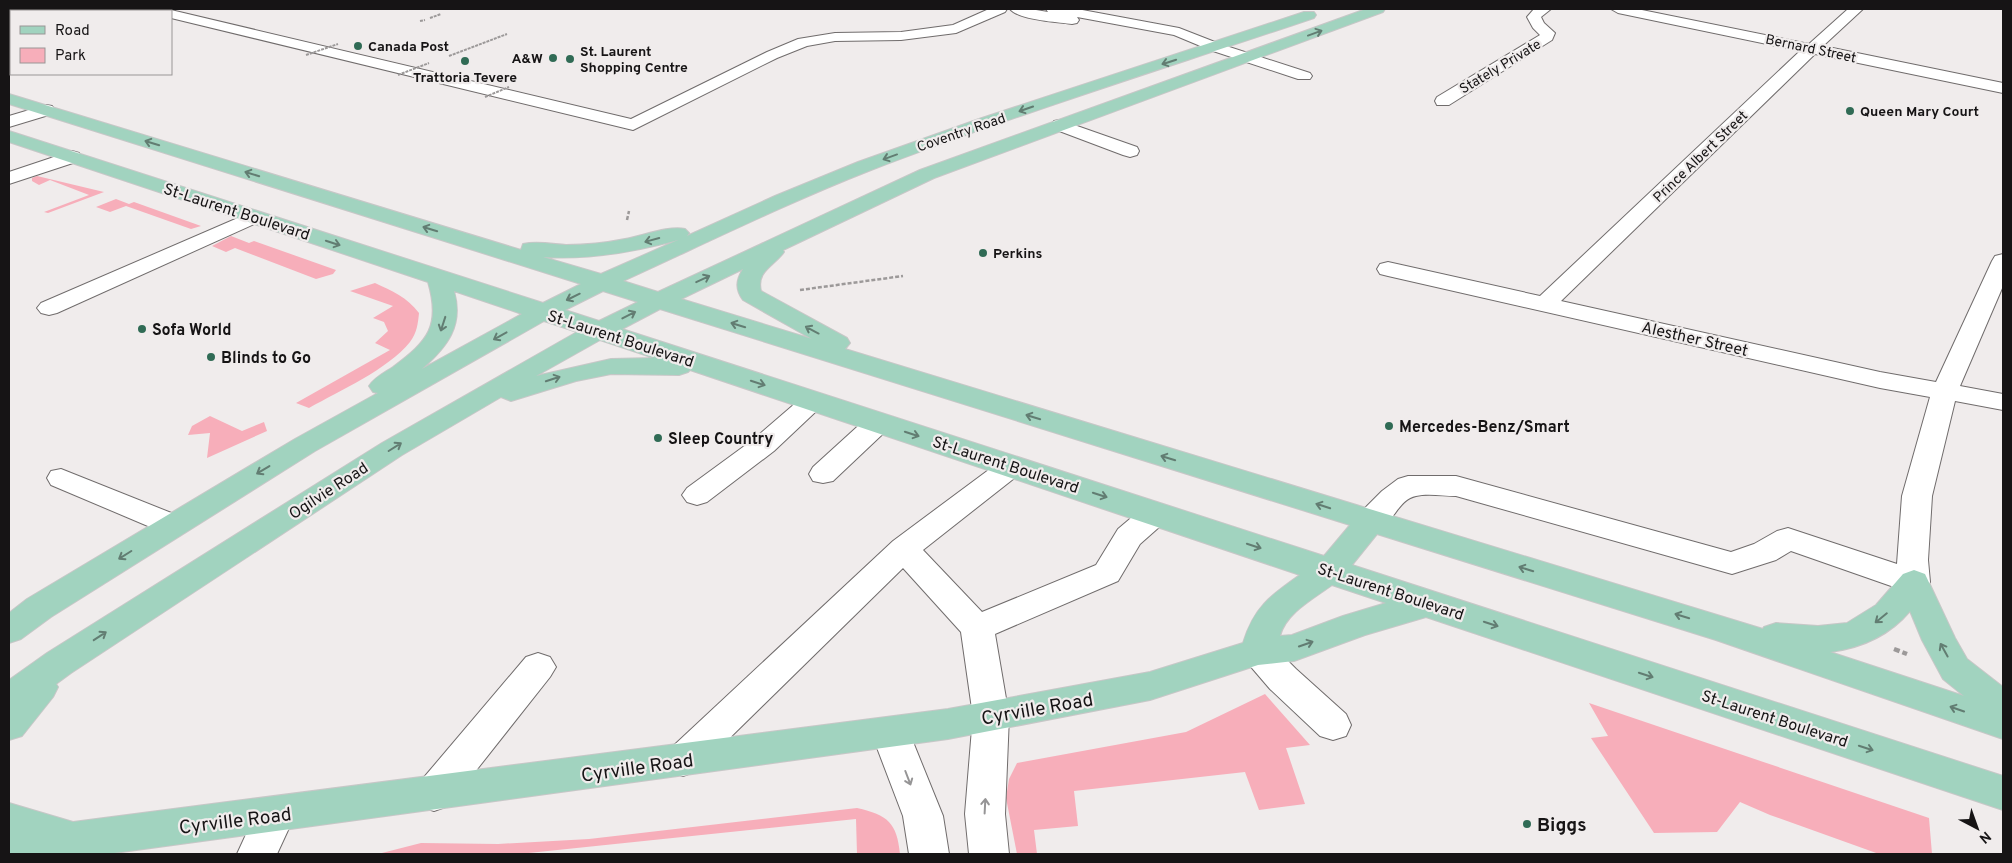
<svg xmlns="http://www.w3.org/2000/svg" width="2012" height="863" font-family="Overpass,sans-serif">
  <rect width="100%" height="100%" fill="#f0ecec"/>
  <path fill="#f7aeba" d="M 37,176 L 104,192 L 48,213 L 44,212 L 89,195 L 50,180 L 39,185 L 32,181 L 32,178 Z
    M 116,199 L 129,204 L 134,202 L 201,226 L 191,229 L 126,206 L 110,212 L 96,207 Z
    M 231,236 L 249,243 L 254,241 L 336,270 L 333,274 L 316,279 L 235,248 L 226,252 L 212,246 Z
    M 375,283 C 392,291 407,297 419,313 C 418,323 417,333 410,342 C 387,370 341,390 309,408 L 296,403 L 390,350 L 375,343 L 388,331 L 384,322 L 373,318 L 393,306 L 350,291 Z
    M 210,416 L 242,431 L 264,422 L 267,431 L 207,458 L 210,433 L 188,435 L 192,426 Z
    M 1265,694 L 1310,745 L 1286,748 L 1305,804 L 1259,810 L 1245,772 L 1074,791 L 1078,826 L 1034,830 L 1037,854 L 1017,854 L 1006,798 L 1009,779 L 1017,763 L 1186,732 Z
    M 1589,703 L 1929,818 L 1932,854 L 1879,854 L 1770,815 L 1740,802 L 1717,832 L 1654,833 L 1591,738 L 1608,736 Z
    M 857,808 C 888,815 897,823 900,854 L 857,854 L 856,819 L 519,854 L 378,854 L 421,843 L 498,844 L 589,839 Z"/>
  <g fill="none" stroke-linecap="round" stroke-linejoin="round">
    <defs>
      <path id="minor" d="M 989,9 L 1007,9 L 1005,12 L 956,33 L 901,40 L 835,41 L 807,46 L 777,58 L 633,130 L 171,18 L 171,11 L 166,11 L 171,10 L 631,119 L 767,52 L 798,39 L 835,33 L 901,32 L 953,25 Z
        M 1010,9 L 1030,9 L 1048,12 L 1046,9 L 1077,9 L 1179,28 L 1220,44 L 1310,73 L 1312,76 L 1310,79 L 1298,79 L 1210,50 L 1174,35 L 1077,17 L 1079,20 L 1077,23 L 1072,24 C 1058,22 1019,20 1010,9 Z
        M 1534,9 L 1551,9 L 1541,17 L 1544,23 L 1555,33 L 1552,40 L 1449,105 L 1437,105 L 1435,101 L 1437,97 L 1540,35 L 1533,28 L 1527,17 Z
        M 1611,9 L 1637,9 L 1809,44 L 1848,9 L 1863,9 L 1823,46 L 2003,83 L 2003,93 L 1815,54 L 1561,301 L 1880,372 L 1936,382 L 1992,261 L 1995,256 L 2003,254 L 2003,286 L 1960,386 L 2003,394 L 2003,410 L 1955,401 L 1932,496 L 1928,560 L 1930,582 L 1925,590 L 1914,594 L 1791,551 L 1776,560 L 1732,574 L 1456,496 C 1443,496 1428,493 1416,496 C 1392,501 1394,538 1359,528 L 1355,521 L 1359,514 L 1382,491 L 1398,479 L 1408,476 L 1456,476 L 1731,552 L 1754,544 L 1777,531 L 1788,528 L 1897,564 L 1902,496 L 1930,397 L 1880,388 L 1388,276 L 1380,274 L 1377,269 L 1380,264 L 1388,262 L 1540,296 L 1800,51 L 1618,13 Z
        M 46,105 L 52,106 L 55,110 L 52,114 L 9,127 L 9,116 Z
        M 1060,120 L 1137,147 L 1139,151 L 1137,155 L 1130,157 L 1123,155 L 1054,129 L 1051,125 L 1054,121 Z
        M 72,151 L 79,153 L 81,157 L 79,161 L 9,184 L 9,172 Z
        M 254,211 L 261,213 L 264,217 L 261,221 L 57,313 L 49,315 L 41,313 L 37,308 L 41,303 Z
        M 814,393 L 823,395 L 827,401 L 774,451 L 707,502 L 697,505 L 687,502 L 682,495 L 687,488 L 754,439 L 805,395 Z
        M 878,415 L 888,417 L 892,423 L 888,429 L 833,481 L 823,483 L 813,481 L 809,474 L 813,467 L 868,417 Z
        M 1012,457 L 1022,460 L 1026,466 L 1022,472 L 923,550 L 982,612 L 1096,565 L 1118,529 L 1144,507 L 1155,504 L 1166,507 L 1170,514 L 1166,521 L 1140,544 L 1118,581 L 995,634 L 1009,716 L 1005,814 L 1009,854 L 969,854 L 965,814 L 973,716 L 961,632 L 903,568 L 696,771 L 683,776 L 670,771 L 664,760 L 670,749 L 893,541 L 1002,460 Z
        M 61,469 L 184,518 L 188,525 L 184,532 L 173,535 L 162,532 L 51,485 L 47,478 L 51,471 Z
        M 1258,639 L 1270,643 L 1296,669 L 1346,714 L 1351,725 L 1346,736 L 1333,740 L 1320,736 L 1270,689 L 1246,661 L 1241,652 L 1246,643 Z
        M 538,653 L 550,657 L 556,667 L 550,677 L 448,806 L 434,811 L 420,806 L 414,794 L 420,782 L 526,657 Z
        M 890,717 L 903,721 L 909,732 L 943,816 L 949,854 L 909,854 L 903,816 L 871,732 L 877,721 Z
        M 275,797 L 289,802 L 295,815 L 277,854 L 237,854 L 261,802 Z"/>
      <path id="major" d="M 1366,9 L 1385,9 L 1383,12 L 934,178 L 783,250 L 784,252 C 774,266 756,271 761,291 L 847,338 L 850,343 L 845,349 L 1763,629 L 1764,627 L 1776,623 L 1818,626 L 1847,623 L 1876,605 L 1903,574 L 1914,570 L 1925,574 L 1955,638 L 1967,659 L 2003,687 L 2003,739 L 1716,640 L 1377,534 L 1352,565 L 2003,776 L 2003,810 L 1426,617 L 1365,635 L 1294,661 L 1258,665 L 1150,700 L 948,739 L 107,854 L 9,854 L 9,803 L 73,822 L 948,709 L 1150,672 L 1243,643 C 1254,607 1270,596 1300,575 L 690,370 L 688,372 L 679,375 L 611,374 L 576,381 L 511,401 L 501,397 L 402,455 L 71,673 L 56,684 L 58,687 L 53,697 L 22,736 L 9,740 L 9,680 L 47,653 L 382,443 L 577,332 L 544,321 L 315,451 L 51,617 L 21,639 L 9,643 L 9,613 L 27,599 L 295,439 L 378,393 L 373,392 L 369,386 C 375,377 384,373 393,367 C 428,341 441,326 428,282 L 9,142 L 9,131 L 543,303 L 581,284 L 9,104 L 9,94 L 521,250 L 523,244 C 537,241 552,244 566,245 C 586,245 605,243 625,239 C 642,236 670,225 685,229 L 689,233 L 687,236 L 775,196 L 858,162 L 979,119 L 1304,12 L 1314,12 L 1316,15 L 1314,18 C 1166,68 1017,114 871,170 C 787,203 706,243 623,281 L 658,292 L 920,170 ZM 678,240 L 601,274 L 543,257 C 589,260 634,252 678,240 ZM 743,269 C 736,280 735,289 743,300 L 812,339 L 681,299 ZM 454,291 L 522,314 L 422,369 C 447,347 464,326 454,291 ZM 603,291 L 638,302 L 599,321 L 565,310 ZM 660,309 L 1350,525 L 1324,556 L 622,329 ZM 600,340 L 654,358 L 611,359 L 536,376 ZM 1332,585 L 1386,603 L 1343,616 L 1292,635 L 1280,636 C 1286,613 1313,599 1332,585 ZM 1910,611 L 1922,640 L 1943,679 L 1964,696 L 1830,652 C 1861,648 1890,635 1910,611 Z"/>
    </defs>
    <use href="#minor" stroke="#706c6c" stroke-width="2"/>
    <use href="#major" stroke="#c7c7c7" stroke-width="2"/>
    <path stroke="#9c9999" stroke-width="2" stroke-dasharray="3 1" stroke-linecap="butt" d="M 15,11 L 22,9
      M 9,13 L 11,12
      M 430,18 L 441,14
      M 420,21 L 425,20
      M 449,56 L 507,34"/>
    <path stroke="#9c9999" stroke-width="2.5" stroke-dasharray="4 2" stroke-linecap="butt" d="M 627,220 L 629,211
      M 800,290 L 903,276"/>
    <path stroke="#9c9999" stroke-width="4.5" stroke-dasharray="6 3" stroke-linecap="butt" d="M 1894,649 L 1907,654"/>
    <use href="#minor" fill="#fff" fill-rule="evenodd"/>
    <use href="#major" fill="#a1d3bf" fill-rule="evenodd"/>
    <path stroke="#9c9999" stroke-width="2" stroke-dasharray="3 1" stroke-linecap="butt" d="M 306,55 L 338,44
      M 398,75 L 429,63
      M 485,97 L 509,87"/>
  </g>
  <defs><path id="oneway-shaft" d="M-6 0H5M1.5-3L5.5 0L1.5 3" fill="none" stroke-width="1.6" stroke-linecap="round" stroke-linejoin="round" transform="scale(1.25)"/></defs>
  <g stroke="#627d72">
    <use href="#oneway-shaft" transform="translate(1315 33) rotate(-20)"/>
    <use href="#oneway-shaft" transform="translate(1169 62) rotate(162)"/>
    <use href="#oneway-shaft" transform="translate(1026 109) rotate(161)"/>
    <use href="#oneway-shaft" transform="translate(152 143) rotate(-163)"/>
    <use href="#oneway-shaft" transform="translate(890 157) rotate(160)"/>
    <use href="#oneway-shaft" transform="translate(252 174) rotate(-163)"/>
    <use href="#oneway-shaft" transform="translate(430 229) rotate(-163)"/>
    <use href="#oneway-shaft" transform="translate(652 240) rotate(165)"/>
    <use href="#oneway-shaft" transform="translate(333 243) rotate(18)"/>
    <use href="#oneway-shaft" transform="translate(703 279) rotate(-25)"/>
    <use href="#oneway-shaft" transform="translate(573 297) rotate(154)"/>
    <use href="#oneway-shaft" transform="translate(629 315) rotate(-27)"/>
    <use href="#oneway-shaft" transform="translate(443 324) rotate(108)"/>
    <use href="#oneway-shaft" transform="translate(738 325) rotate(-163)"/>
    <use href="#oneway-shaft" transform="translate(812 330) rotate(-152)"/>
    <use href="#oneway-shaft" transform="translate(500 336) rotate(151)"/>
    <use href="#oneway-shaft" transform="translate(553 379) rotate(-18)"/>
    <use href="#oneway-shaft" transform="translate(758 383) rotate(18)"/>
    <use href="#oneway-shaft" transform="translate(1033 417) rotate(-163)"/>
    <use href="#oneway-shaft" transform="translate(912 434) rotate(18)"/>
    <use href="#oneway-shaft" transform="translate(395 447) rotate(-32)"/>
    <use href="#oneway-shaft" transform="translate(1168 458) rotate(-163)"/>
    <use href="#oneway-shaft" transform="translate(263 470) rotate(149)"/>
    <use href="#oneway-shaft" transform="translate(1100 495) rotate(18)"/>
    <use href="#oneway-shaft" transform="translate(1323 506) rotate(-162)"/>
    <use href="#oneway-shaft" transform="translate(1254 546) rotate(18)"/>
    <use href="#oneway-shaft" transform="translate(125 555) rotate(148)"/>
    <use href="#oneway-shaft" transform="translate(1526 569) rotate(-163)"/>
    <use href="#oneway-shaft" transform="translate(1682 616) rotate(-163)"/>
    <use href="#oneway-shaft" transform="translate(1881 618) rotate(141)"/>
    <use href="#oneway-shaft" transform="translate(1491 624) rotate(18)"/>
    <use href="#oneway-shaft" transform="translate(100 636) rotate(-33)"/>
    <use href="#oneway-shaft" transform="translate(1306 644) rotate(-19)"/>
    <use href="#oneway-shaft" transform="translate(1944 650) rotate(-119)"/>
    <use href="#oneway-shaft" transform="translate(1646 675) rotate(18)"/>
    <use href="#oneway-shaft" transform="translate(1957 709) rotate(-161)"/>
    <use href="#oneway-shaft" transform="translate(1866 748) rotate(18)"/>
  </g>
  <g stroke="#969596">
    <use href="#oneway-shaft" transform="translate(908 778) rotate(69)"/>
    <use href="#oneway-shaft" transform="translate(985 806) rotate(-87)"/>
  </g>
  <g fill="#306b55" stroke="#f0ecec" stroke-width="2">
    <circle cx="358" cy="46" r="5"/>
    <circle cx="553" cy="58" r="5"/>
    <circle cx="570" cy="59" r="5"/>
    <circle cx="465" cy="61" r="5"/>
    <circle cx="1850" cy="111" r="5"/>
    <circle cx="983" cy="253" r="5"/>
    <circle cx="142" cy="329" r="5"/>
    <circle cx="211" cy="357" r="5"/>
    <circle cx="1389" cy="426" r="5"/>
    <circle cx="658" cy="438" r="5"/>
    <circle cx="1527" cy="824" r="5"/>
  </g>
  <g text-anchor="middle" stroke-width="4.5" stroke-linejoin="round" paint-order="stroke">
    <g font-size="14" font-weight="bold" fill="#161415" stroke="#f0ecec" text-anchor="start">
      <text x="368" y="51">Canada Post</text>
      <text x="580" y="56">St. Laurent<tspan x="580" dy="16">Shopping Centre</tspan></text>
      <text x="543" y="63" text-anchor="end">A&amp;W</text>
      <text x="465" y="82" text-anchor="middle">Trattoria Tevere</text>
      <text x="1860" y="116">Queen Mary Court</text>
      <text x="993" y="258">Perkins</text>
    </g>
    <g font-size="14" fill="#161415" stroke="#f0ecec">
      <text transform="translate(1811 48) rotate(12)" y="5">Bernard Street</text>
      <text transform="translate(1500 66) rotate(-31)" y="5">Stately Private</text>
      <text transform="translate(961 132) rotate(-19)" y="5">Coventry Road</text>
      <text transform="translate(1700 156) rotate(-44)" y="5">Prince Albert Street</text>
    </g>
    <g font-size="16" fill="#161415" stroke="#f0ecec">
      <text transform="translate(237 211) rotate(18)" y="6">St-Laurent Boulevard</text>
      <text transform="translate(621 338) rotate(18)" y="6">St-Laurent Boulevard</text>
      <text transform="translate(1695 338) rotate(13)" y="6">Alesther Street</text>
      <text transform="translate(1006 464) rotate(18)" y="6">St-Laurent Boulevard</text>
      <text transform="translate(328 490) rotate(-33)" y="6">Ogilvie Road</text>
      <text transform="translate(1391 591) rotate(18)" y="6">St-Laurent Boulevard</text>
      <text transform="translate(1775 718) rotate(18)" y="6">St-Laurent Boulevard</text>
    </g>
    <g font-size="16" font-weight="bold" fill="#161415" stroke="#f0ecec" text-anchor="start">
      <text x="152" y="335">Sofa World</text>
      <text x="221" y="363">Blinds to Go</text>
      <text x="1399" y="432">Mercedes-Benz/Smart</text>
      <text x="668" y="444">Sleep Country</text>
    </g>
    <g font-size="19" fill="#161415" stroke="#f0ecec">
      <text transform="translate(1037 708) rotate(-10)" y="7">Cyrville Road</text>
      <text transform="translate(637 767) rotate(-8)" y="7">Cyrville Road</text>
      <text transform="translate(235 820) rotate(-7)" y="7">Cyrville Road</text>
    </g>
    <g font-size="19" font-weight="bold" fill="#161415" stroke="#f0ecec" text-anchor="start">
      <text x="1537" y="831">Biggs</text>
    </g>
  </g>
  <rect width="2012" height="863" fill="none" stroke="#161415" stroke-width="20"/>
  <rect x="10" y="10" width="162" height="65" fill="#f0ecec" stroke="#999696"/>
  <rect x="20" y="26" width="25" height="8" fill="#a1d3bf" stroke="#999696"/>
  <text x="55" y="35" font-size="15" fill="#161415">Road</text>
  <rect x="20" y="48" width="25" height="15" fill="#f7aeba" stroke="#999696"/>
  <text x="55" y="60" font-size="15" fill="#161415">Park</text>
  <g transform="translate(1977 828) rotate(139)" stroke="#f0ecec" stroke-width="4" paint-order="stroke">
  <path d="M0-4L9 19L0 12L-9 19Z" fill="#161415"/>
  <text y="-8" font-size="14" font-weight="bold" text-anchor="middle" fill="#161415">N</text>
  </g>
</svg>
